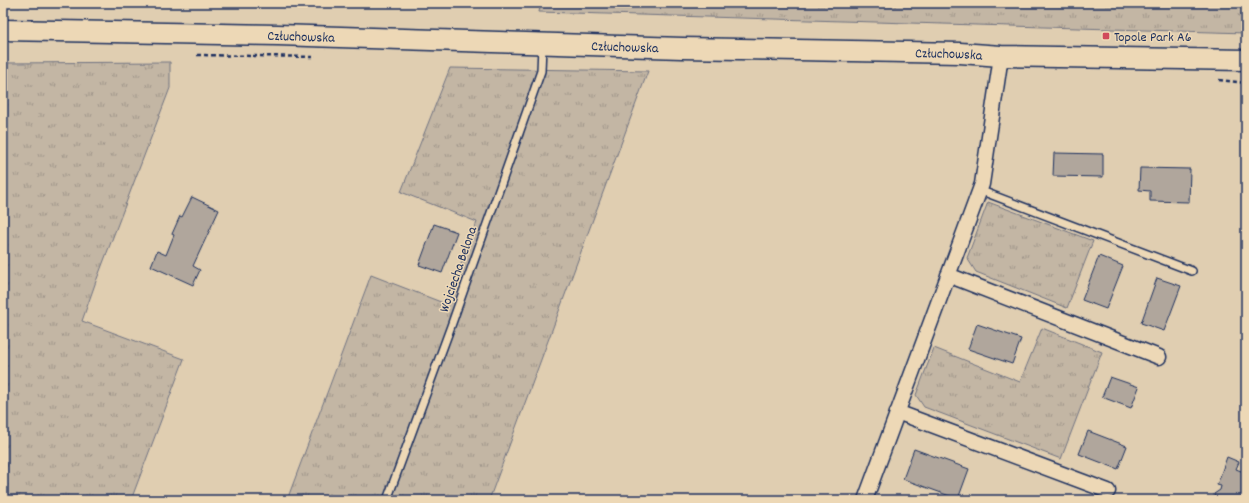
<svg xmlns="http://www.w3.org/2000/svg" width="1249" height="503" font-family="Dekko,sans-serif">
  <defs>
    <pattern id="grass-tufts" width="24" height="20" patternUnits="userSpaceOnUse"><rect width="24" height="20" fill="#c3b6a4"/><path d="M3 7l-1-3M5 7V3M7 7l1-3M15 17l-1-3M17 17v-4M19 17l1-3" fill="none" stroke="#9e9489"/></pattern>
  </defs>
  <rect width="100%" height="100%" fill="#e0ceb1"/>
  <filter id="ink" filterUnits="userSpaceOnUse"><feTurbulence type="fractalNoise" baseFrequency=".025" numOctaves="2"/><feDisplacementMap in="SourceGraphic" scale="8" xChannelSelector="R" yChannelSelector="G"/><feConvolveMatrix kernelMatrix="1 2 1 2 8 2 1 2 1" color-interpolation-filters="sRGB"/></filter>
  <g filter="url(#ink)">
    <path fill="url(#grass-tufts)" stroke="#6f7281" d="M 541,3 L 1246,3 L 1246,33 L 539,12 Z
      M 170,62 L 170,88 L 95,284 L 82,321 L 184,359 L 131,500 L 3,500 L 3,63 Z
      M 450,68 L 648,71 L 489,500 L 287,500 L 371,275 L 446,304 L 477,222 L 401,192 Z
      M 988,202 L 1093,241 L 1067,308 L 976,272 L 967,258 Z
      M 1042,328 L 1102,352 L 1061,459 L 924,407 L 916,395 L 934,348 L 1020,382 Z"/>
    <path fill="#b0a69c" stroke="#1b2f5e" d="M 1054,153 L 1103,154 L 1103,177 L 1053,176 Z
      M 1140,168 L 1190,169 L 1189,202 L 1150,201 L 1150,191 L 1139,190 Z
      M 192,197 L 219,210 L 193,266 L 200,270 L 193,285 L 151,266 L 157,251 L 166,255 L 174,235 L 172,234 L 180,216 L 182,217 Z
      M 434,224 L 457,232 L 442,273 L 419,265 Z
      M 1099,256 L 1123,266 L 1106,309 L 1082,300 Z
      M 1157,278 L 1181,286 L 1164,331 L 1141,323 Z
      M 977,324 L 1021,339 L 1012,364 L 968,349 Z
      M 1110,377 L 1139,387 L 1131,408 L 1102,397 Z
      M 1088,431 L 1127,446 L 1118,469 L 1079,454 Z
      M 914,449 L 969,469 L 958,499 L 903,479 Z
      M 1227,457 L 1239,462 L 1236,469 L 1246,473 L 1246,500 L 1240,499 L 1239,500 L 1215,500 L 1214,494 L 1220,490 L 1221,486 L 1217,485 Z"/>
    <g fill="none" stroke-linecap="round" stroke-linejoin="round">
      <defs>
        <path id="service" d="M 979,190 L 1192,271
          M 387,500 L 451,326 L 541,71 L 542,46"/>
        <path id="minor" d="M 948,275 L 1159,357
          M 897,412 L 1108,491
          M 865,500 L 982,184 L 1001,56"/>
        <g id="secondary">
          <path id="s1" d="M 3,30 L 278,35 L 682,48 L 960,53 L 1001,56 L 1246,60"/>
        </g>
      </defs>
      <use href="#service" stroke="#1b2f5e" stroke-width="10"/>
      <use href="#minor" stroke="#1b2f5e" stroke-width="17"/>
      <use href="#secondary" stroke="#1b2f5e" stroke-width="23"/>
      <path stroke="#1b2f5e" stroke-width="2.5" stroke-dasharray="4 3" stroke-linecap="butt" d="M 3,6 L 6,9 L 5,13
        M 197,55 L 316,57
        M 1219,80 L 1246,83"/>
      <use href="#service" stroke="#edd8b6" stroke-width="7"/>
      <use href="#minor" stroke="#edd8b6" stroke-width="14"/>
      <use href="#secondary" stroke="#edd8b6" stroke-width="20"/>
    </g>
  </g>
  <rect fill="#d1495b" stroke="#edd8b6" stroke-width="1.5" x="1102" y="32" width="8" height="8" rx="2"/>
  <g text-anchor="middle" stroke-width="3" stroke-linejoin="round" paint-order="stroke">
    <g font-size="14" fill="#1b2f5e" stroke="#edd8b6">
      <text dy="5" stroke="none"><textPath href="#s1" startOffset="298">Człuchowska</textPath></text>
      <text dy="5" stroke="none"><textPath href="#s1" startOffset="622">Człuchowska</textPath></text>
      <text dy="5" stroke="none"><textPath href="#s1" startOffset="946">Człuchowska</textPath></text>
      <text transform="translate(457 269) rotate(-71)" y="5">Wojciecha Belona</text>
    </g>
    <g font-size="14" fill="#1b2f5e" stroke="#edd8b6" text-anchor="start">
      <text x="1114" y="41">Topole Park A6</text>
    </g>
  </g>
  <rect width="1249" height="503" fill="none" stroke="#edd8b6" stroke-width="16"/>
  <rect x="8" y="8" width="1233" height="487" fill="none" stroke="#1b2f5e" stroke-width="1.5" filter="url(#ink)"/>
</svg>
